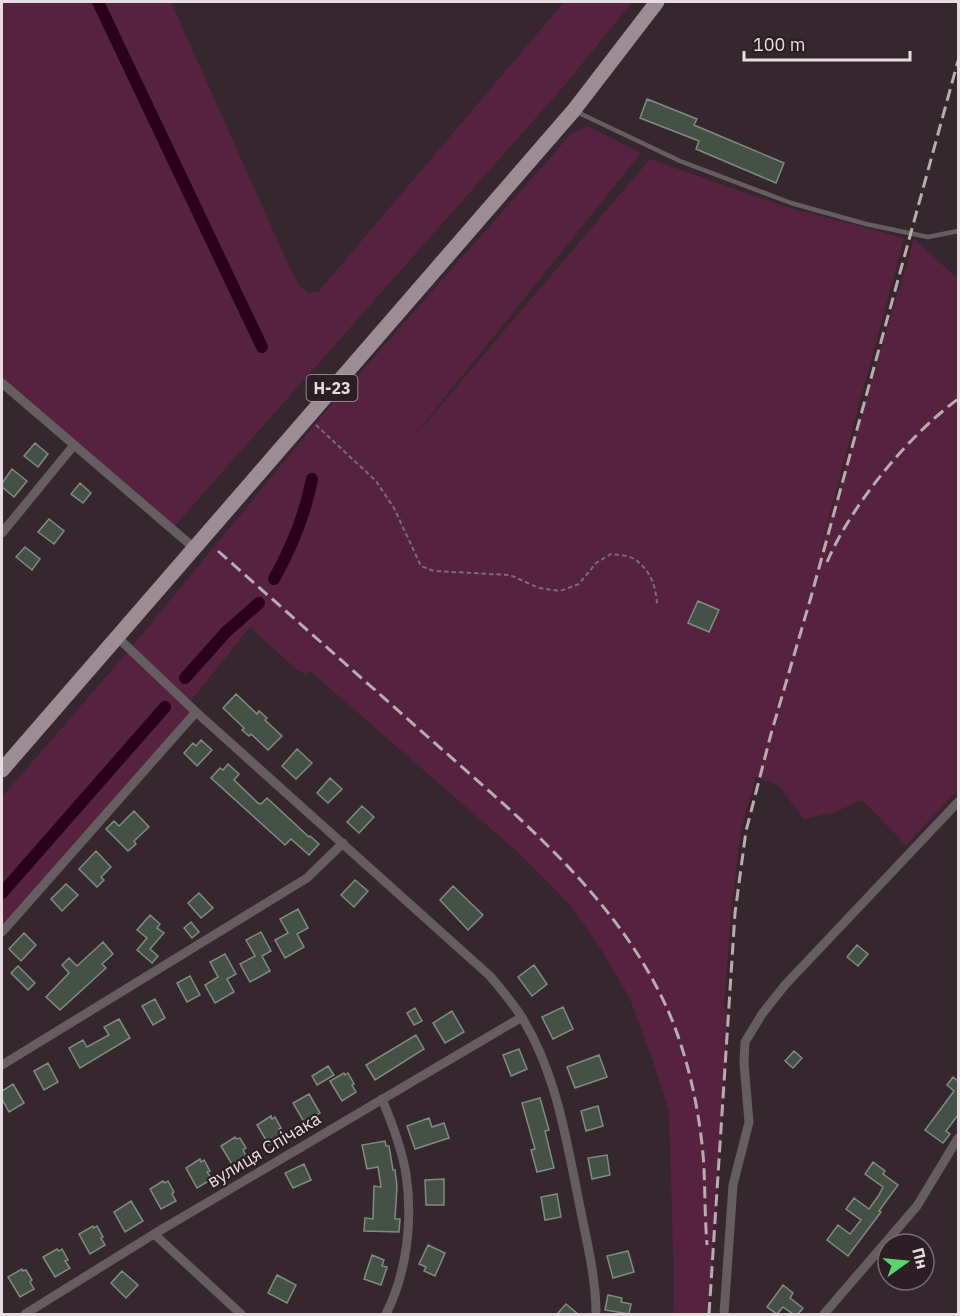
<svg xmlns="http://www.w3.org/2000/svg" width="960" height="1316" font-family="'IBM Plex Sans',sans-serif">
  <rect width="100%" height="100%" fill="#36272e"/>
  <path fill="#57223f" d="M 2,2 L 171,2 L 293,275 L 301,287 L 308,293 L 319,291 L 564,2 L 632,2 L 564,86 L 171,530 L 2,383 Z
    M 587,126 L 641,153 L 401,452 L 650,159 L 783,206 L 904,238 L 817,561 L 914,239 L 958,279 L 958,790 L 906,845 L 862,800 L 835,812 L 804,819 L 778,785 L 756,777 L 741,830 L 731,912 L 724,1008 L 728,1014 L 709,1314 L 673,1314 L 674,1281 L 669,1112 L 654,1064 L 630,999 L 601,949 L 571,906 L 521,855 L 310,671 L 305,674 L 296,669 L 250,627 L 188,704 L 196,712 L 2,935 L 2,797 L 130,649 L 319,419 L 571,134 Z"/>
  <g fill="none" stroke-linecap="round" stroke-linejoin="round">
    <path stroke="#2a0119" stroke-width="12" d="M 98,2 L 262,347
      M 274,579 C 292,547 305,515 312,479
      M 185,678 L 226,632 L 259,603
      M 2,893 L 165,707"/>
  </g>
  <path fill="#455146" stroke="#7f8d80" stroke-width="1.5" d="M 647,99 L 697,119 L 694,125 L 784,163 L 776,183 L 696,149 L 699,141 L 640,118 Z
    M 35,443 L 48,454 L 38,467 L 24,456 Z
    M 12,469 L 27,481 L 14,497 L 2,487 L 2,483 Z
    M 80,483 L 91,493 L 83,503 L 71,494 Z
    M 49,519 L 64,531 L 54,544 L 38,532 Z
    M 25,547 L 40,559 L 32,570 L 16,557 Z
    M 698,601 L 719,610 L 709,632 L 688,623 Z
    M 236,694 L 257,714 L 259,711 L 267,718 L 265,720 L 282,736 L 268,750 L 251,734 L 249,736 L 242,730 L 244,728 L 223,708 Z
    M 201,740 L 212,750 L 197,766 L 184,753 L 193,743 L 196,746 Z
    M 297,749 L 312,763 L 296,779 L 282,766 Z
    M 228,764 L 239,774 L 234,780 L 258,803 L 261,804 L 267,798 L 309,837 L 310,836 L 319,844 L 309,855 L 291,839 L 285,845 L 211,778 L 220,768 L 223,770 Z
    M 330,778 L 342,789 L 328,803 L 317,793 Z
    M 362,806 L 374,817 L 359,833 L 347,822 Z
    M 134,811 L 149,827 L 134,841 L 136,844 L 128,851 L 106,829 L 114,821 L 119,826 Z
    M 96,851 L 111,867 L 101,877 L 104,880 L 97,887 L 79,869 Z
    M 355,880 L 368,891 L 354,907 L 341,895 Z
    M 66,884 L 78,895 L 62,911 L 51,899 Z
    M 453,886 L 483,915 L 468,930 L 440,900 Z
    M 199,893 L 213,908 L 201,918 L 188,903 Z
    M 298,909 L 308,928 L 297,934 L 304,947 L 285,958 L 275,940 L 288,933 L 280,919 Z
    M 150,915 L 160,924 L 157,928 L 164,933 L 150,949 L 158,956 L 152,963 L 137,950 L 147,938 L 137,930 Z
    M 191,922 L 199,932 L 192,938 L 184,928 Z
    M 261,932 L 271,951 L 262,956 L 270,971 L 250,982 L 240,964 L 255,956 L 246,940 Z
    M 24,933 L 36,945 L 21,961 L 9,949 Z
    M 103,942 L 113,954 L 102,964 L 106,968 L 60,1010 L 46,997 L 69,973 L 62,965 L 69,958 L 77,966 Z
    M 857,945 L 868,954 L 858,966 L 847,957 Z
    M 225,954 L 236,974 L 227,979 L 234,992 L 215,1003 L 205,985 L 218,977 L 210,962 Z
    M 534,965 L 547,984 L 532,996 L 518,977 Z
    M 18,966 L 35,983 L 28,990 L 11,973 Z
    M 190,976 L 200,995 L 187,1002 L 177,983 Z
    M 155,999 L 165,1018 L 153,1025 L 142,1006 Z
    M 563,1007 L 573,1029 L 553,1039 L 542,1017 Z
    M 415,1008 L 422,1021 L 414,1025 L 407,1013 Z
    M 452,1011 L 464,1032 L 445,1043 L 433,1023 Z
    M 119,1019 L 130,1038 L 80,1068 L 69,1048 L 83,1040 L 87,1047 L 109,1035 L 104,1027 Z
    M 416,1035 L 424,1049 L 375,1080 L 366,1065 Z
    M 519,1049 L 527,1069 L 511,1076 L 503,1055 Z
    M 794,1051 L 802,1058 L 793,1068 L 785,1061 Z
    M 599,1055 L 607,1077 L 575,1088 L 567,1067 Z
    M 48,1063 L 58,1082 L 44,1090 L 34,1071 Z
    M 328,1066 L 334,1075 L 317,1085 L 312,1076 Z
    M 344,1073 L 345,1075 L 348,1073 L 354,1084 L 352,1085 L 356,1092 L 342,1101 L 330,1081 Z
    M 953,1077 L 958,1081 L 958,1115 L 946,1131 L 950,1134 L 943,1143 L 925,1130 L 954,1091 L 947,1085 Z
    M 13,1084 L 24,1103 L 9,1112 L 2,1099 L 2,1091 Z
    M 309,1094 L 320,1113 L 304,1122 L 293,1103 Z
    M 540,1098 L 549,1130 L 545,1131 L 554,1168 L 537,1172 L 531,1150 L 535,1149 L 522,1103 Z
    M 598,1106 L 603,1126 L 586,1131 L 581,1111 Z
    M 271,1116 L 272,1119 L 275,1117 L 281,1128 L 279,1129 L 283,1136 L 269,1145 L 257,1125 Z
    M 429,1118 L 432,1127 L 444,1123 L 449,1138 L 415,1149 L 407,1126 Z
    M 235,1137 L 236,1139 L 240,1138 L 246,1148 L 243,1150 L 247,1157 L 233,1166 L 221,1146 Z
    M 385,1141 L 386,1146 L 389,1146 L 393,1170 L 395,1170 L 397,1186 L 395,1219 L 400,1219 L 399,1232 L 364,1231 L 365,1218 L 373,1219 L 374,1186 L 381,1187 L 378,1167 L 367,1169 L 362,1145 Z
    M 607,1155 L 610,1175 L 592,1179 L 588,1158 Z
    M 200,1159 L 201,1162 L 204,1160 L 210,1171 L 207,1172 L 212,1179 L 197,1188 L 186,1168 Z
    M 873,1162 L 885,1171 L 883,1174 L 898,1185 L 879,1211 L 881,1212 L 848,1256 L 827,1240 L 838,1225 L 850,1234 L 861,1220 L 846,1209 L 854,1198 L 869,1209 L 879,1195 L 883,1187 L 865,1174 Z
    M 304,1164 L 311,1180 L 293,1188 L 285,1173 Z
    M 444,1179 L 444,1205 L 426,1205 L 425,1180 Z
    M 163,1181 L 165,1183 L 168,1181 L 174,1192 L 172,1194 L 176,1201 L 161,1209 L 150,1189 Z
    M 557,1194 L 561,1217 L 545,1220 L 541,1197 Z
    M 131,1201 L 143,1221 L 125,1232 L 114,1212 Z
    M 93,1226 L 94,1228 L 97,1226 L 103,1237 L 101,1238 L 105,1245 L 90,1254 L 79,1234 Z
    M 428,1245 L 445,1253 L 435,1276 L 424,1271 L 426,1267 L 419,1264 Z
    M 57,1249 L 59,1251 L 62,1249 L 68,1260 L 65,1261 L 70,1268 L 55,1277 L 43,1257 Z
    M 628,1251 L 634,1272 L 613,1278 L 607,1256 Z
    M 372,1255 L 384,1260 L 382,1266 L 387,1267 L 381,1285 L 364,1279 Z
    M 22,1269 L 23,1271 L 26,1270 L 32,1280 L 30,1282 L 34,1289 L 20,1297 L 8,1277 Z
    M 122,1271 L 138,1285 L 126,1298 L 111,1283 Z
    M 277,1275 L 296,1285 L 287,1303 L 268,1293 Z
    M 783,1285 L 793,1293 L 790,1298 L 803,1308 L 798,1314 L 793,1314 L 783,1307 L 777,1314 L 767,1307 Z
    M 608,1295 L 622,1298 L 621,1302 L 631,1304 L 629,1314 L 605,1310 Z
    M 566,1304 L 578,1314 L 557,1314 Z"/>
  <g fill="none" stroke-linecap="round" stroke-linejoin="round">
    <path stroke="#7a6d73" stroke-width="2" stroke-dasharray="4.5 3" stroke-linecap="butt" d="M 316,425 L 376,481 L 394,508 L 421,566 L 434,571 L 510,575 L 539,588 L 560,591 L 579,584 L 596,563 L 611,554 C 618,555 628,555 634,559 C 650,569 656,586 657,604"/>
    <path stroke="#655d60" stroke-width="4.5" d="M 577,112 L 680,161 L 791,203 L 866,224 L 928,237 L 958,231"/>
    <path stroke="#655d60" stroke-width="9" d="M 2,383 L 193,547
      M 2,533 L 74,445
      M 117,637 L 196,712 L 490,976 C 501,989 512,1002 521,1016 C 556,1072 566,1138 579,1202 C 586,1239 596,1276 596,1314
      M 2,932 L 196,712
      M 2,1065 L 307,878 L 343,843
      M 382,1099 C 392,1123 402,1149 406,1174 C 413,1221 407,1272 386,1314
      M 154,1234 L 241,1314
      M 25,1314 L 154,1234 L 522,1017
      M 724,1314 L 733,1185 L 749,1122 L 744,1063 L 745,1042 L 762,1014 L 785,985 L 958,802
      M 824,1314 L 917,1206 L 958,1138"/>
    <path stroke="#9c8c93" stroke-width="15" d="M 2,770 L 574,110 L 657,2"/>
    <path stroke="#b7acb0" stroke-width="3" stroke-dasharray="12 6" stroke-linecap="butt" d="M 218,551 C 288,613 358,675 428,737 C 517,816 615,895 666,1006 C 688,1054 701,1116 704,1168 C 705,1194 705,1220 707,1245
      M 827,562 C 852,504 908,436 958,399
      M 709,1314 L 735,913 L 746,831 L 771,734 L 811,597 L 958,61"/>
  </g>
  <g text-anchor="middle" stroke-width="4.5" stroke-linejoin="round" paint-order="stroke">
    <rect fill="#2c1e24" stroke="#afa4a8" stroke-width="1.5" x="306.5" y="375" width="51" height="26" rx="4.5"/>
    <g font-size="16" font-weight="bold" fill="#e7dde1">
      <text x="332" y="394">Н-23</text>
    </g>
    <g font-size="18" fill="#e7dde1" stroke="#2c1e24">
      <text transform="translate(264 1150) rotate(-31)" y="6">вулиця Спічака</text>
    </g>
  </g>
  <rect width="960" height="1316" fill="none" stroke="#e7dde1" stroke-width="6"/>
  <g transform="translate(906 1262) rotate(75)"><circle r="28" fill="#2c1e24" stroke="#776a70" stroke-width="1.5"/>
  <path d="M0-4.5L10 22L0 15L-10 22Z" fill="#59d56f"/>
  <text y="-9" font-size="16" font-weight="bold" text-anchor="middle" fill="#e7dde1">Пн</text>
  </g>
  <path d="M744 51v9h166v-9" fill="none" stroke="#e7dde1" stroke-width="3"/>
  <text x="753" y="51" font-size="18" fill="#e7dde1" stroke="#2c1e24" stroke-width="4.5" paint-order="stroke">100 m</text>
</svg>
